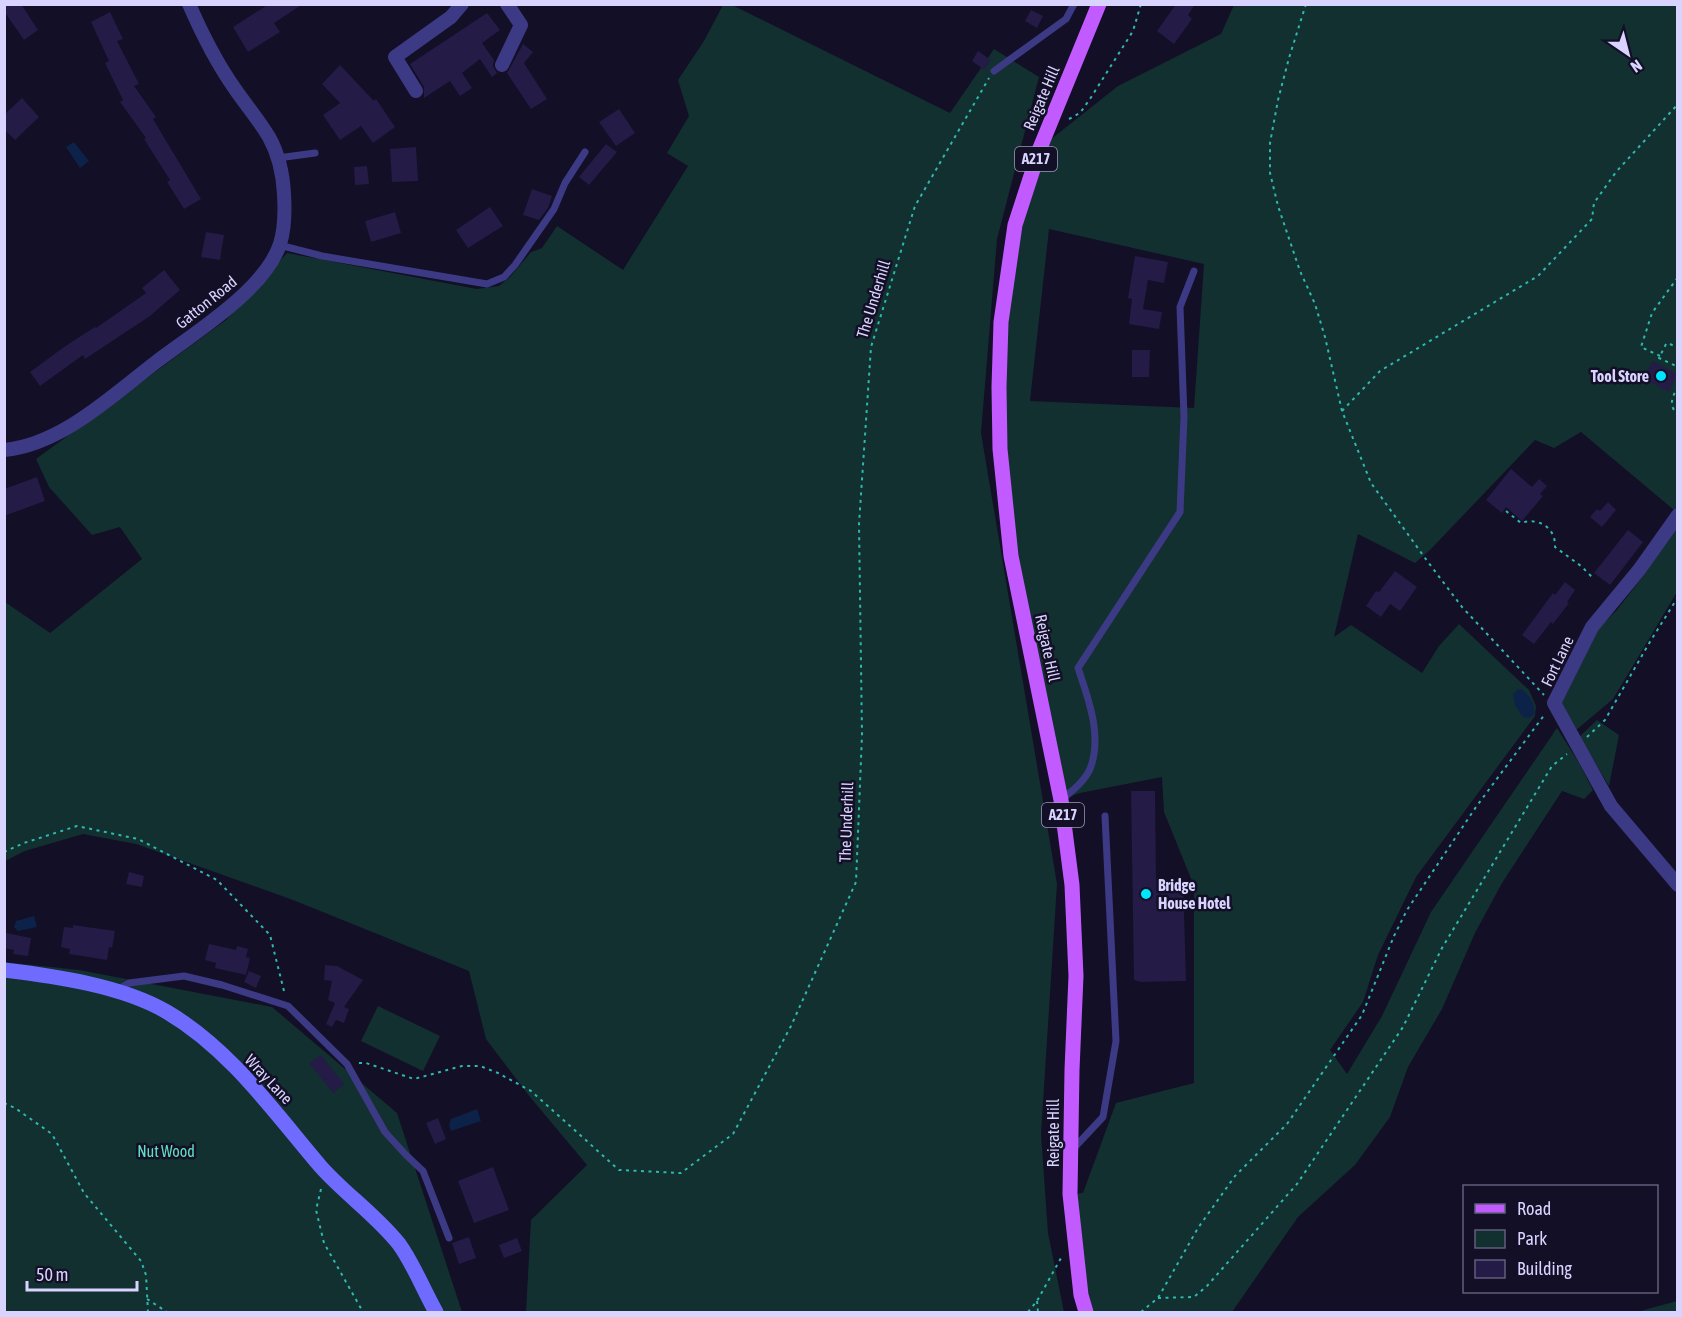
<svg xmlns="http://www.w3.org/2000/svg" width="1682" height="1317" font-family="'Asap Condensed',sans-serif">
  <rect width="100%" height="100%" fill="#130f26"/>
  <path fill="#12302f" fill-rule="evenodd" d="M 723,5 L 732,5 L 950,113 L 994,49 L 1039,77 L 997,239 L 981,433 L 1057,884 L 1041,1134 L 1048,1233 L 1064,1312 L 526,1312 L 531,1220 L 587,1165 L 530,1097 L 486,1039 L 469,971 L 293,900 L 136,844 L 83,834 L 25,851 L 5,861 L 5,602 L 50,633 L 142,559 L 120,527 L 92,535 L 49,487 L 36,459 L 226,320 L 287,253 L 477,289 L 499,286 L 510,277 L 531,252 L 542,248 L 557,226 L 623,270 L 688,166 L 667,153 L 689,116 L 678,80 L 704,41 Z
    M 1234,5 L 1677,5 L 1678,504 L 1674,510 L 1581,432 L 1554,448 L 1535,440 L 1430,550 L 1415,563 L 1358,534 L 1334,637 L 1351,625 L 1422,673 L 1439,646 L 1459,624 L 1529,690 L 1536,706 L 1535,716 L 1416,877 L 1378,955 L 1363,1002 L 1330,1050 L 1347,1074 L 1382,1016 L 1431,912 L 1557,728 L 1579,763 L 1593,790 L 1584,799 L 1562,791 L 1502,883 L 1475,933 L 1442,1009 L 1408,1067 L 1390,1117 L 1355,1165 L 1298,1217 L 1232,1312 L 1086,1312 L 1070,1194 L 1083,1193 L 1116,1103 L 1194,1083 L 1194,886 L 1164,812 L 1162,777 L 1080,793 L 1061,800 L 1011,556 L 1001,322 L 1040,148 L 1118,86 L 1221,34 ZM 1049,229 L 1204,264 L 1194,408 L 1030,401 Z
    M 1677,525 L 1677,592 L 1613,699 L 1575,731 L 1559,704 L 1589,638 L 1617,610 L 1644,575 Z
    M 1597,720 L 1619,735 L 1609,786 L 1579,737 Z
    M 4,962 L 79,970 L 272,1007 L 397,1113 L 462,1312 L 5,1312 Z
    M 378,1006 L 440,1036 L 423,1071 L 361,1041 Z
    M 1677,1301 L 1677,1312 L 1638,1312 L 1640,1311 Z"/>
  <path fill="#0c2248" d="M 74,142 L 89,161 L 80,168 L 66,147 Z
    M 1521,689 C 1529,694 1536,705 1534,715 L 1529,718 L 1523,717 L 1515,705 L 1513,694 L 1517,690 Z
    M 34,916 L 37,927 L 18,931 L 14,927 L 16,921 Z
    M 477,1109 L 481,1121 L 451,1131 L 449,1125 L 451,1119 Z"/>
  <path fill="#241b47" d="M 4,4 L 21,4 L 38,30 L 24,40 L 4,11 Z
    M 269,4 L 303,4 L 274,23 L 280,32 L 248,52 L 233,27 Z
    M 1176,4 L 1195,4 L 1188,15 L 1192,19 L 1174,44 L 1157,31 Z
    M 1031,10 L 1043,16 L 1037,28 L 1025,21 Z
    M 110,12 L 123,39 L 117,41 L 139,84 L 134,86 L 156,117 L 153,119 L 201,199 L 184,209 L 167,182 L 170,180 L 144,139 L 146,138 L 120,102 L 123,100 L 105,63 L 109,61 L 91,22 Z
    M 487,13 L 500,30 L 482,43 L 494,60 L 493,66 L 497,73 L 492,77 L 480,59 L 462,73 L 472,88 L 460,96 L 450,81 L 424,98 L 424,87 L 410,64 Z
    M 523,44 L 533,52 L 524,63 L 547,99 L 531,109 L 507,73 Z
    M 978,51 L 991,60 L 984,70 L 972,61 Z
    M 340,65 L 374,101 L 376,99 L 395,127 L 373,143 L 361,126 L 340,140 L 323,115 L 340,103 L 322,84 Z
    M 22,98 L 39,117 L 15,140 L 4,129 L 4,115 Z
    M 619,109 L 635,133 L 616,146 L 599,122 Z
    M 606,144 L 617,152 L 589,185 L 579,177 Z
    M 416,147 L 418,181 L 392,182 L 390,149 Z
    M 367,166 L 369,184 L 355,185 L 354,167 Z
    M 532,189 L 552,196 L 548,208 L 539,220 L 523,215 Z
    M 490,207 L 503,226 L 468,248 L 456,230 Z
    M 395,212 L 401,233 L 371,242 L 365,221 Z
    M 206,232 L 224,235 L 220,260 L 201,257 Z
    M 1135,256 L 1168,262 L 1164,283 L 1148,280 L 1143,309 L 1162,312 L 1159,329 L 1129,324 L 1132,299 L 1128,298 Z
    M 164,270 L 180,290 L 150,316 L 85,359 L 83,355 L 40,386 L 30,372 L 64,347 L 95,327 L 96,328 L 146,293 L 142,288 Z
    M 1132,350 L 1150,350 L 1149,377 L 1132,377 Z
    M 1653,361 L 1677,374 L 1669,392 L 1643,378 Z
    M 1511,469 L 1532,487 L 1539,479 L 1547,486 L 1540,494 L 1543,496 L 1522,521 L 1506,507 L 1502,513 L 1486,500 Z
    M 37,477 L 45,501 L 4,516 L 4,489 Z
    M 1608,502 L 1616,510 L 1602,527 L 1590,517 L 1597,509 L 1600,511 Z
    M 1628,530 L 1643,542 L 1610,585 L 1594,573 Z
    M 1395,571 L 1417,587 L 1400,611 L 1390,604 L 1381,617 L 1366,606 L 1376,591 L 1379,592 Z
    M 1565,582 L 1575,590 L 1567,602 L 1569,603 L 1553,624 L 1551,622 L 1534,644 L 1522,635 L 1553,593 L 1555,595 Z
    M 1131,791 L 1155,791 L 1156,880 L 1183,879 L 1186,981 L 1141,982 L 1134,980 Z
    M 129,872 L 144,876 L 142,887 L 126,884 Z
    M 73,925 L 115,931 L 112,948 L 109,947 L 107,960 L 69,954 L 70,949 L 61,947 L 64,927 L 73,928 Z
    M 6,933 L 31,938 L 28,956 L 13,954 L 14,950 L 4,948 Z
    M 209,944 L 236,950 L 237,946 L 248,949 L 246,957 L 250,958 L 246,975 L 215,968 L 216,963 L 205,960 Z
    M 325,965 L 337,966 L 363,980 L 344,1007 L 349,1009 L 344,1023 L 336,1020 L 332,1027 L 326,1024 L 335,1003 L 328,1000 L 332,981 L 324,980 Z
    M 249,971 L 261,976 L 256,988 L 244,982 Z
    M 321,1055 L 344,1084 L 333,1093 L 309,1063 Z
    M 438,1118 L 446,1139 L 435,1144 L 426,1123 Z
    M 493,1167 L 509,1210 L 474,1223 L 458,1181 Z
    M 469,1237 L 476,1258 L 459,1264 L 452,1243 Z
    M 517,1238 L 522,1251 L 504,1258 L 499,1245 Z"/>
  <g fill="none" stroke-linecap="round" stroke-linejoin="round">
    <path stroke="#2fb8b0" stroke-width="2" stroke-dasharray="3 4.5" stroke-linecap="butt" d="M 1306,4 L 1289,58 L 1278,100 L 1270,143 L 1270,173 L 1278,206 L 1300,271 L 1315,304 L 1325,337 L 1342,411 L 1371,483 L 1425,558 L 1462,607 L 1544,695
      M 1069,119 L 1080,113 L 1090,99 L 1133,31 L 1141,4
      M 1666,344 L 1659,358 L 1678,367
      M 1670,344 L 1678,348
      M 1660,356 L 1641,347 L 1652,313 L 1678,277
      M 1678,386 C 1672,398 1668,405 1678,415
      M 1342,411 L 1380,371 L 1538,276 L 1592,219 L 1594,203 L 1616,172 L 1678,104
      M 1506,511 L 1521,523 C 1539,517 1556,528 1555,547 L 1581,566 L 1594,579
      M 1587,737 L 1605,720 L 1648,645 L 1678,597
      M 4,852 L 24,843 L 77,826 L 138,839 L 217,880 L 270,935 L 285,995
      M 359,1063 L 366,1063 L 414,1079 L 462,1066 L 480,1066 L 498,1073 L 531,1091 L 619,1170 L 681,1173 L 733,1134 L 791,1026 L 856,882 L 862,735 L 859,524 L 871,347 L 915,206 L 989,78
      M 4,1103 L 15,1108 L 52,1134 L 84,1193 L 141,1261 L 146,1275 L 148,1312
      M 321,1189 L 316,1210 L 324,1243 L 363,1312
      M 1158,1298 L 1194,1297 L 1207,1286 L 1297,1184 L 1403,1027 L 1442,948 L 1552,766 L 1567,754
      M 147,1299 L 167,1312
      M 1037,1301 L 1038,1312
      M 1028,1312 L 1037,1301 L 1061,1258
      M 1141,1312 L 1158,1298 L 1198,1228 L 1235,1176 L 1287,1124 L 1362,1015 L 1394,936 L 1407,910 L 1476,807 L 1545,714"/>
    <path stroke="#3d3a85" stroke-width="7" d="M 994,71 L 1066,19 L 1074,4
      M 278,158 L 315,153
      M 279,245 L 322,256 L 487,284 L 504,277 L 515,265 L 554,209 L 565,183 L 585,152
      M 1061,800 C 1072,791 1084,782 1090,769 C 1103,736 1088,698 1078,668 L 1180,512 L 1184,417 L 1180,307 L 1194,271
      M 117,990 L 129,983 L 184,976 L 222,985 L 288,1006 L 347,1064 L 385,1132 L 406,1155 L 423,1171 L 449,1238
      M 1073,1149 L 1103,1117 L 1116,1041 L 1105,816"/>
    <path stroke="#3d3a85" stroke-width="14" d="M 502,65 L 521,25 L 507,4
      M 416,91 L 395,57 L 451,17 L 462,4
      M 4,450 C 61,445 113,395 156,362 C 194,333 265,290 280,244 C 285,228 285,210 284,194 C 283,174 279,155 269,137 C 259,120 246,105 235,89 C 216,62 202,34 189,4
      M 1678,515 L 1639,570 L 1592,627 L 1554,703 L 1611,806 L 1678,885"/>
    <path stroke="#6f6bff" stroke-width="15" d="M 4,970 C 55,976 123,986 167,1012 C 230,1049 274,1112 321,1167 C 345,1194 376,1215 399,1244 C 413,1263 424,1291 436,1312"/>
    <path stroke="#c25bff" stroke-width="15" d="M 1086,1312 L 1081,1295 L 1070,1194 L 1072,1070 L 1076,976 L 1072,885 L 1061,800 L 1011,556 L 1000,449 L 999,387 L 1001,322 L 1015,225 L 1040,148 L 1099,4"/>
  </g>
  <g fill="#00e5ff" stroke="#130f26" stroke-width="2">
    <circle cx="1661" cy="376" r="6"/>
    <circle cx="1146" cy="894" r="6"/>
  </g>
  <g text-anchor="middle" stroke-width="5" stroke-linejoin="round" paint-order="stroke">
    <g fill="#130f26" stroke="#9e99be" stroke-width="1.5">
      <rect x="1015" y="147" width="42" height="24" rx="4.5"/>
      <rect x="1042" y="803" width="42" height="24" rx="4.5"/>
    </g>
    <g font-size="15" font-weight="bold" fill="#d9d4ff">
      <text x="1036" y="164">A217</text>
      <text x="1063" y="820">A217</text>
    </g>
    <g font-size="16" fill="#d9d4ff" stroke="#130f26">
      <text transform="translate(1041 98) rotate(-67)" y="6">Reigate Hill</text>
      <text transform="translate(873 299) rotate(-73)" y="6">The Underhill</text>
      <text transform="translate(206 302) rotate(-39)" y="6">Gatton Road</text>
      <text transform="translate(1048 648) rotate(78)" y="6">Reigate Hill</text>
      <text transform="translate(1557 661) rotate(-64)" y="6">Fort Lane</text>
      <text transform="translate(846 822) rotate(-88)" y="6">The Underhill</text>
      <text transform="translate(269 1079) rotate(47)" y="6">Wray Lane</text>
      <text transform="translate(1053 1133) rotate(-90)" y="6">Reigate Hill</text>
    </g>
    <g font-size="16" font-weight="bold" fill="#d9d4ff" stroke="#130f26" text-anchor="end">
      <text x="1649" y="382">Tool Store</text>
      <text x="1158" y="891" text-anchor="start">Bridge<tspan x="1158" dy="18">House Hotel</tspan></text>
    </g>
    <g font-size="16" fill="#5fe0c0" stroke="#130f26">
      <text x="166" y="1157">Nut Wood</text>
    </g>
  </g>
  <rect width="1682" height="1317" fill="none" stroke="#d9d4ff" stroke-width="12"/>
  <rect x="1463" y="1185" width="195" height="108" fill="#130f26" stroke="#625e7d" stroke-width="1.5"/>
  <rect x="1475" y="1204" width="30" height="9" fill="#c25bff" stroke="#625e7d" stroke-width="1.5"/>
  <text x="1517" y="1215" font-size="18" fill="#d9d4ff">Road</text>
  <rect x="1475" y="1230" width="30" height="18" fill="#12302f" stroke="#625e7d" stroke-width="1.5"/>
  <text x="1517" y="1245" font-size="18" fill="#d9d4ff">Park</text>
  <rect x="1475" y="1260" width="30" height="18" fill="#241b47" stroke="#625e7d" stroke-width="1.5"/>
  <text x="1517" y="1275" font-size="18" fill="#d9d4ff">Building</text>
  <g transform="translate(1628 54) rotate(145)" stroke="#130f26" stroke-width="4.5" paint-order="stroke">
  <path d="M0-4.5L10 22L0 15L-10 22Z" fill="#d9d4ff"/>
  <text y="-9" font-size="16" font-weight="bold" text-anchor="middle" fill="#d9d4ff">N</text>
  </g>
  <path d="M27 1281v9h110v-9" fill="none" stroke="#d9d4ff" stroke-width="3"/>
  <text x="36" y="1281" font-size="18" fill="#d9d4ff" stroke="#130f26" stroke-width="4.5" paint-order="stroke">50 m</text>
</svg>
